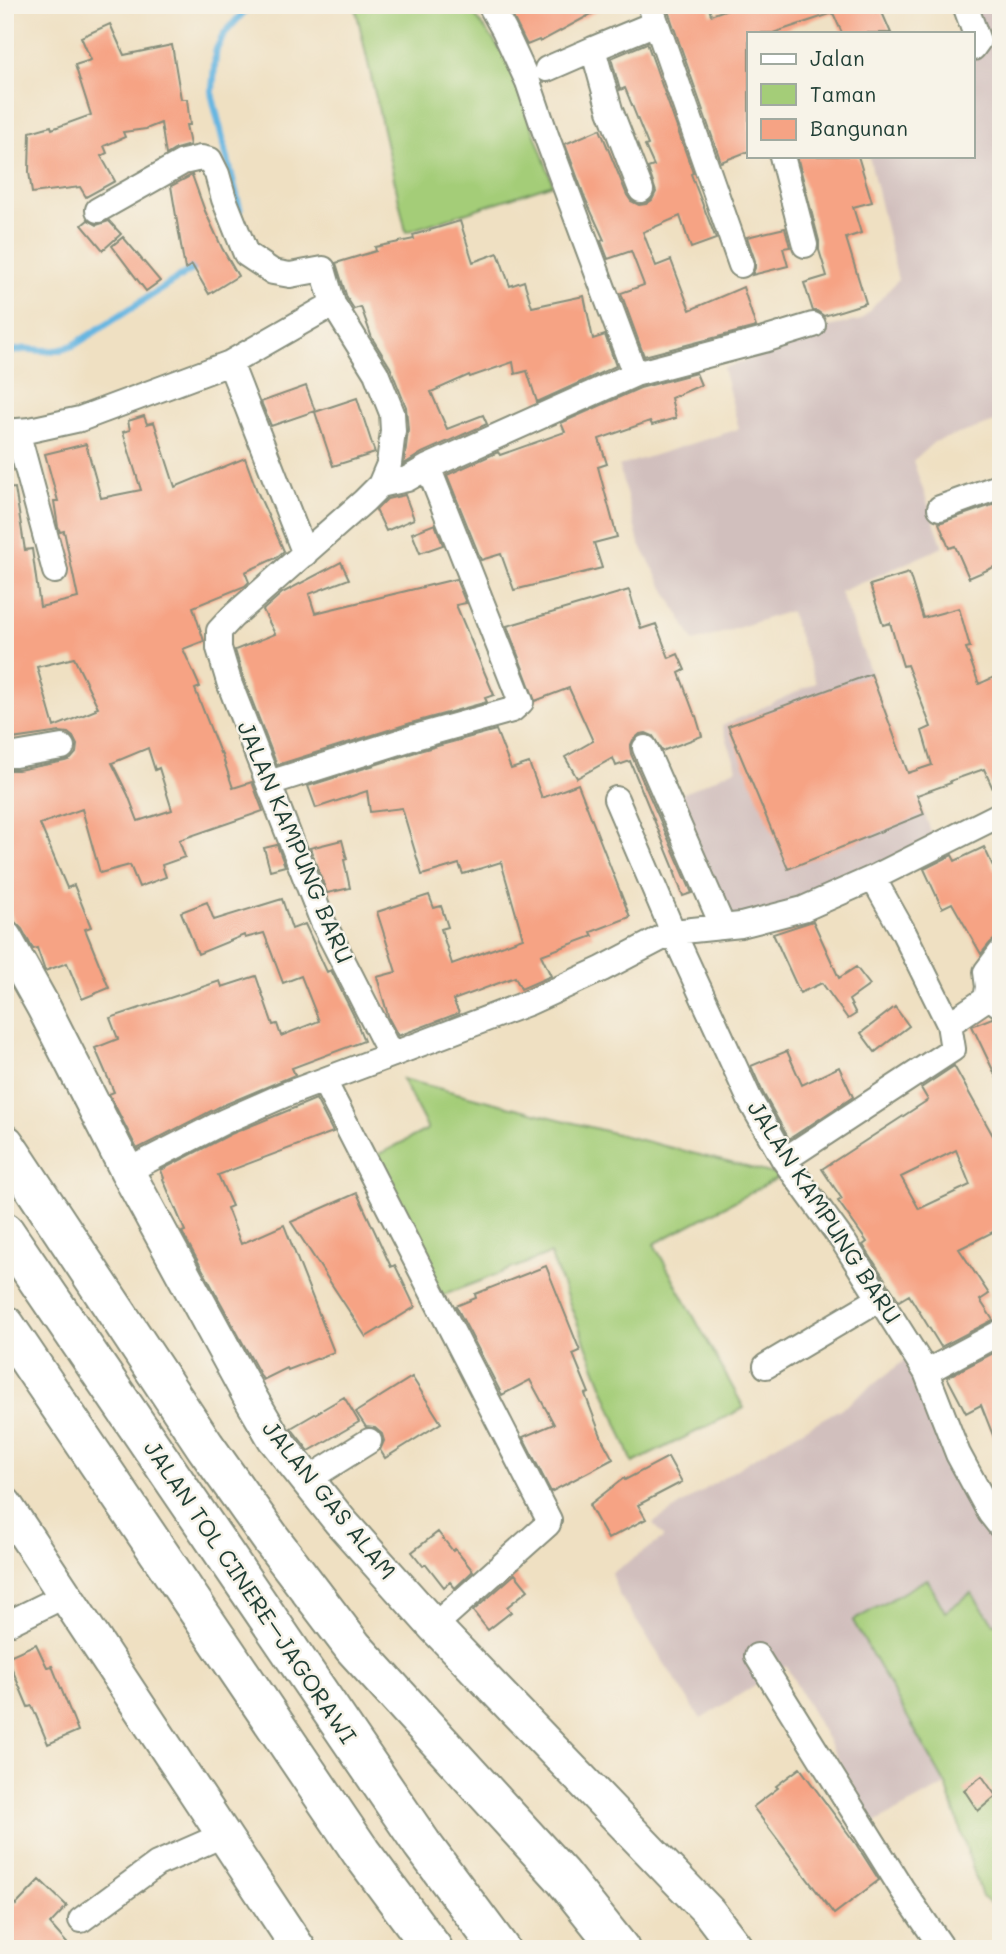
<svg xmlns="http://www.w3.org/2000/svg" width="1006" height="1954" font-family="Mali,sans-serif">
  <rect width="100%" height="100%" fill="#f7f3e8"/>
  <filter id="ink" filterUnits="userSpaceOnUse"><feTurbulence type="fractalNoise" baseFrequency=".0143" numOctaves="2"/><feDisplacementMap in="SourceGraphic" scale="14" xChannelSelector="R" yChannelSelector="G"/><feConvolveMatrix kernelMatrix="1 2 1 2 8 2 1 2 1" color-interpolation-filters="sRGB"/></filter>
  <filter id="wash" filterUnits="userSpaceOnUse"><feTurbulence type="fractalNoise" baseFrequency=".00686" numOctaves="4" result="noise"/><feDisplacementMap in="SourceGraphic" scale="28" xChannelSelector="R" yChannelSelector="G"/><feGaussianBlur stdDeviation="1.57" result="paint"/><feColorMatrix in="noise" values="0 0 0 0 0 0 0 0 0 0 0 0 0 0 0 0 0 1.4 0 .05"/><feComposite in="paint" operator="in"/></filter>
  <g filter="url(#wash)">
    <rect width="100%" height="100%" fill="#efe0c2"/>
    <path fill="#d1bfbd" d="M 956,5 L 1001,5 L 1001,420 L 934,442 L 913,461 L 943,547 L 840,592 L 934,839 L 734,927 L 676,797 L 737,768 L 722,726 L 816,683 L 790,611 L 694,642 L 639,543 L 619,466 L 739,429 L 723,368 L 785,348 L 781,337 L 861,320 L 898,280 L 869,156 L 973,156 L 973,33 L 958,33 L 964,31 Z
      M 910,1356 L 979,1518 L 1001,1548 L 1001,1619 L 994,1624 L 945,1612 L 853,1621 L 946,1785 L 874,1823 L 786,1666 L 701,1719 L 618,1593 L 612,1573 L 664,1538 L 653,1523 L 757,1456 L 847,1405 Z"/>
    <path fill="#a4cd78" stroke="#628556" stroke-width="2" d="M 355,5 L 467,5 L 507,58 L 553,184 L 406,232 Z
      M 402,1079 L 782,1176 L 654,1244 L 744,1408 L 633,1463 L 550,1254 L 428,1301 L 372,1158 L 428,1129 Z
      M 927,1579 L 945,1612 L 971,1593 L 994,1624 L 1001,1619 L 1001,1911 L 982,1897 L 946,1785 L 853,1621 Z"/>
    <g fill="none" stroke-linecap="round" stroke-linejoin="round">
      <path stroke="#66b6e1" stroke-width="7" d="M 240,210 L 212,95 L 216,50 L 224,34 L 250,5
        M 5,353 L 24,349 L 51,351 L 60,350 L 74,345 L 200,264"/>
    </g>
    <g id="blocks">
      <path fill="#f6a384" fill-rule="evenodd" d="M 507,5 L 608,5 L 540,42 L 539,40 L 527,45 Z
        M 666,5 L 708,5 L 711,15 L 739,5 L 873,5 L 876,13 L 881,10 L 891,33 L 842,33 L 833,13 L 773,33 L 749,33 L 749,151 L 721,162 Z
        M 110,24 L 124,55 L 172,45 L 181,99 L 187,99 L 190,125 L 186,125 L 190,145 L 176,149 L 166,155 L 161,123 L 146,129 L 123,132 L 125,137 L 104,146 L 107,153 L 101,156 L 115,181 L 86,197 L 80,187 L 32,193 L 29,172 L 30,132 L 51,126 L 52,129 L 91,115 L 75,65 L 91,60 L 81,37 Z
        M 647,43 L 693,173 L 691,174 L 716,239 L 691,248 L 680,216 L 643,232 L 656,266 L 671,260 L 690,310 L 743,287 L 756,327 L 644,356 L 621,293 L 644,285 L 631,251 L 608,259 L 601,241 L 604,240 L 585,198 L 565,144 L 600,129 L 627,195 L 631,201 L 639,205 L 646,204 L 652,200 L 656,192 L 648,168 L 654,166 L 645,146 L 648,145 L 625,88 L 620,90 L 611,58 Z
        M 797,156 L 858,156 L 872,202 L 853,207 L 861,233 L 846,238 L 866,303 L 824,316 L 817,311 L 813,311 L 804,283 L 827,276 L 819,250 L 819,241 Z
        M 192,175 L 205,211 L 222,248 L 238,276 L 209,294 L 192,265 L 185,269 L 171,186 Z
        M 88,220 L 97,225 L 109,221 L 121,234 L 103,250 L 82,225 Z
        M 460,221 L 473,262 L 498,253 L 510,286 L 524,281 L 532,307 L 584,296 L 593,339 L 605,335 L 616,366 L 537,402 L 527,371 L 515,374 L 513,362 L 470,377 L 469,375 L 431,392 L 447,429 L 483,415 L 487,424 L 422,453 L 404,464 L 408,430 L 406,407 L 390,367 L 372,338 L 361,307 L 354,309 L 347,298 L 336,263 L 376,251 L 375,247 L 414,239 L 413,235 Z
        M 785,228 L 790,247 L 783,248 L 788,266 L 752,275 L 755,268 L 755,261 L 747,237 Z
        M 123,237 L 160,281 L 146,291 L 112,246 Z
        M 696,373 L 701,385 L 671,398 L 676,418 L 652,425 L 650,421 L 599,439 L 607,464 L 598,467 L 617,537 L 594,543 L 602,568 L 514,590 L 501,554 L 481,560 L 447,475 L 498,452 L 500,455 L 565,432 L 561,423 L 640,388 Z
        M 306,386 L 315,411 L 271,426 L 261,402 Z
        M 357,398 L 375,453 L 333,466 L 315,412 Z
        M 144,416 L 147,424 L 154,422 L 175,487 L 245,458 L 257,491 L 284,551 L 276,558 L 245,572 L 249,582 L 245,586 L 193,607 L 204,641 L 183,649 L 200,687 L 195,689 L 220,753 L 221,752 L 233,788 L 252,782 L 263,811 L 179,840 L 185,857 L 162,865 L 166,877 L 139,887 L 130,865 L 100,873 L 82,809 L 40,824 L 67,888 L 74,885 L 91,927 L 85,929 L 109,988 L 82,999 L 67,963 L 45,971 L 37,948 L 33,949 L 22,929 L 14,921 L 5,900 L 5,770 L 18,770 L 65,761 L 71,759 L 76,753 L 77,745 L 73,737 L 68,733 L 60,732 L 5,740 L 5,653 L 10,653 L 5,634 L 5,489 L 15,488 L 25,550 L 32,549 L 40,607 L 78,598 L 64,531 L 60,532 L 58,527 L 54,501 L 58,501 L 45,454 L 86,444 L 101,498 L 141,490 L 123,432 L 130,430 L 128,421 ZM 74,658 L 98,707 L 95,708 L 96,710 L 54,727 L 37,667 ZM 148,748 L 155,770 L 159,768 L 172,810 L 138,821 L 128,795 L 112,763 Z
        M 405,495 L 414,519 L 386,531 L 376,510 L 387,499 Z
        M 1001,502 L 1001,564 L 969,578 L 955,546 L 949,548 L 939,523 Z
        M 435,524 L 443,545 L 420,553 L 412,533 Z
        M 341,562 L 349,579 L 309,594 L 315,613 L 456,579 L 466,603 L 456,605 L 494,695 L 485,698 L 487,702 L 411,723 L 277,765 L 244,680 L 235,650 L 275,634 L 263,610 L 282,593 Z
        M 909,573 L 923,618 L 959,608 L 970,647 L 966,648 L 979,684 L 1001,674 L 1001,799 L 998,800 L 984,769 L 950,781 L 951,783 L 917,795 L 924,814 L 788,869 L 728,726 L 871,674 L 908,773 L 932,765 L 922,731 L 931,727 L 907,665 L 903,666 L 890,623 L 883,625 L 870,585 Z
        M 629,590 L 641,629 L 656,624 L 669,658 L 678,654 L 685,670 L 679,673 L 695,716 L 696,716 L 702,736 L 662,751 L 653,736 L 646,733 L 640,734 L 633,740 L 630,747 L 631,754 L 692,893 L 683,896 L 674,871 L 675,871 L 630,761 L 616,766 L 613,758 L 577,778 L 565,757 L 593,741 L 569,688 L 535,701 L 507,626 Z
        M 496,730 L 511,769 L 529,763 L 542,798 L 578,784 L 630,917 L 591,932 L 593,936 L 541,955 L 551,976 L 521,989 L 515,977 L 453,1000 L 459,1013 L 398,1036 L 389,1019 L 377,977 L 396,972 L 377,912 L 429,895 L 434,908 L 441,906 L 448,927 L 441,929 L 452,964 L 523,938 L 501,862 L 463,874 L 459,864 L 422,875 L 402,808 L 370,812 L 367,791 L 316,808 L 308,786 L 419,751 Z
        M 342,840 L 347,859 L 344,860 L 350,888 L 327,893 L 310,848 Z
        M 277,845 L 285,866 L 270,870 L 264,848 Z
        M 984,847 L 1001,883 L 1001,937 L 995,939 L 990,943 L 981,954 L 952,903 L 942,908 L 924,869 L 952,855 L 955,861 Z
        M 282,899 L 292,929 L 305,924 L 327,972 L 331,970 L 354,1016 L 364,1041 L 292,1068 L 295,1075 L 219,1107 L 137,1149 L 109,1094 L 114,1092 L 95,1048 L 118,1039 L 110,1018 L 220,981 L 222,987 L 256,976 L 273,1025 L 277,1024 L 281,1036 L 319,1021 L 301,976 L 283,983 L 264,933 L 245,938 L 244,935 L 198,954 L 181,912 L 207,902 L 214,920 Z
        M 813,921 L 839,978 L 856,967 L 870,985 L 849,1000 L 856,1014 L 848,1019 L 822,983 L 800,993 L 773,934 Z
        M 895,1007 L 909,1026 L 875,1052 L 861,1033 Z
        M 992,1018 L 1001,1021 L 1001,1087 L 972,1026 Z
        M 787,1051 L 802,1085 L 839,1067 L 853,1097 L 789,1139 L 763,1093 L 751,1066 Z
        M 954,1066 L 1001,1150 L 1001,1228 L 959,1249 L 989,1294 L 980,1300 L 993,1320 L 941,1347 L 909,1295 L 899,1301 L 863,1245 L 867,1242 L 838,1201 L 842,1199 L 822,1169 L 928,1100 L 921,1088 ZM 956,1150 L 970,1185 L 919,1209 L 901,1177 Z
        M 316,1099 L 333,1132 L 218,1175 L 232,1206 L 227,1208 L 241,1244 L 284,1225 L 334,1352 L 288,1370 L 287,1368 L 263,1380 L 182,1232 L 185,1231 L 163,1179 L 164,1178 L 161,1170 L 231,1134 Z
        M 357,1193 L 391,1267 L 395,1265 L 415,1307 L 366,1337 L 291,1222 Z
        M 546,1266 L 580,1351 L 573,1354 L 589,1393 L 585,1394 L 603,1441 L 613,1459 L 551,1492 L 523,1437 L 554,1424 L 530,1380 L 502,1395 L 456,1306 L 476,1298 L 475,1294 Z
        M 1001,1349 L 1001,1452 L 1000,1453 L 981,1405 L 966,1413 L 947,1377 Z
        M 412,1377 L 441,1423 L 385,1458 L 380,1450 L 384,1441 L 382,1434 L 375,1428 L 366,1427 L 356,1412 Z
        M 344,1397 L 359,1422 L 309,1451 L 291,1428 Z
        M 668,1457 L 682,1482 L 638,1505 L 646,1519 L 608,1539 L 589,1505 L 624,1478 L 625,1480 Z
        M 438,1532 L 453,1551 L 455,1549 L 473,1571 L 455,1588 L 450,1582 L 444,1587 L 426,1564 L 423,1566 L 412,1552 Z
        M 515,1574 L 528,1590 L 507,1607 L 511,1612 L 488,1630 L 473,1611 Z
        M 36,1644 L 47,1667 L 52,1666 L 78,1731 L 48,1744 L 32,1706 L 28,1707 L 7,1657 Z
        M 800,1768 L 856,1844 L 879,1880 L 834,1914 L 753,1807 L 778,1788 L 776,1786 Z
        M 982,1776 L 996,1796 L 978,1811 L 964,1790 Z
        M 40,1880 L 67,1906 L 50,1924 L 72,1949 L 5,1949 L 5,1887 L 16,1905 Z"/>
    </g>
  </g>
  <g filter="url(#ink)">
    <use href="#blocks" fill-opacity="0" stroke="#878e7b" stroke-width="2"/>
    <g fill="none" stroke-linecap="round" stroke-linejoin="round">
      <defs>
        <path id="street" d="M 490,5 L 504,30 L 528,82 L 547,138 L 635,374
          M 650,5 L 741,265
          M 965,5 L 978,41 L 973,48
          M 547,69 L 593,49
          M 782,156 L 805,245
          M 641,190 L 610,110 L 593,49 L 656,23
          M 98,210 L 183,162 L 201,158 L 210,160 L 217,174 L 224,199 L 246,254 L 273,272 L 290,275 L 323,269 L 333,304 L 376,373 L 392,413 L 393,431 L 389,464 L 380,485 L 364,501 L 232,617 L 219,631 L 219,648 L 230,685 L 322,920 L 391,1055 L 528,1003 L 602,969 L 673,932 L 750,1100 L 784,1160 L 845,1244 L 926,1372 L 958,1454 L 990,1513 L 1001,1527
          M 230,363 L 305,554
          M 17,431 L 55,571
          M 5,432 L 30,430 L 80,419 L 230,363 L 333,304
          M 380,485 L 407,479 L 428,467 L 635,374 L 764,340 L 813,325
          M 940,508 L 1001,486
          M 645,748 L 723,927
          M 5,755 L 15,755 L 62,747
          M 269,783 L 415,737 L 512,710 L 521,702 L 428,467
          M 616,799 L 673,932 L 741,925 L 803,909 L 873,878 L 1001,814
          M 989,997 L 987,993 L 988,987 L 986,972 L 1001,952
          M 949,1024 L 989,997 L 1001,1006
          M 324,1081 L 549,1520 L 548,1524 L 434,1626
          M 784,1160 L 953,1049 L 949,1024 L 904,933 L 873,878
          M 127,1171 L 225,1121 L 284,1095 L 391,1055
          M 766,1366 L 879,1299
          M 926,1372 L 1001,1332
          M 307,1480 L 369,1441
          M 5,1625 L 66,1595
          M 757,1656 L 902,1889 L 943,1949
          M 81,1920 L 157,1864 L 223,1835"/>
        <path id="secondary" d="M 5,938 L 44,1008 L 127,1171 L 250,1397 L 274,1438 L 340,1521 L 434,1626 L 678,1880 L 709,1912 L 737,1949
          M 5,1504 L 299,1949"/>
        <path id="highway" d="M 5,1144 L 205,1446 L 271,1539 L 353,1647 L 561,1875 L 620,1949
          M 5,1232 L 422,1844 L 500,1949
          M 5,1325 L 361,1852 L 433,1949"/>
      </defs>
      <use href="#street" stroke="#878e7b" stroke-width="28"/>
      <use href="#secondary" stroke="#878e7b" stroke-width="37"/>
      <use href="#highway" stroke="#878e7b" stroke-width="42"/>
      <use href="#street" stroke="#fff" stroke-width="24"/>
      <use href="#secondary" stroke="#fff" stroke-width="33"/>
      <use href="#highway" stroke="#fff" stroke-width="38"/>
    </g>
  </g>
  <g text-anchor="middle" stroke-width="5" stroke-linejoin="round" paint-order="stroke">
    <g font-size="23" fill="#1f3d34" stroke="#f7f3e8">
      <text transform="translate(295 842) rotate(67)" y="8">JALAN KAMPUNG BARU</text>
      <text transform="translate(824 1212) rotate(57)" y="8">JALAN KAMPUNG BARU</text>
      <text transform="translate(329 1500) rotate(51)" y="8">JALAN GAS ALAM</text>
      <text transform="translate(250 1592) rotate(56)" y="8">JALAN TOL CINERE–JAGORAWI</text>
    </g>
  </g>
  <rect width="1006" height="1954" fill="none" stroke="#f7f3e8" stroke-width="28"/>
  <rect x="747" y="32" width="228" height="126" fill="#f7f3e8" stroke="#a1aaa0" stroke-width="2"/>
  <rect x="761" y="54" width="35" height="10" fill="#ffffff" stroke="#a1aaa0" stroke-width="2"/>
  <text x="810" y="66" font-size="21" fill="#1f3d34">Jalan</text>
  <rect x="761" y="84" width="35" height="21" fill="#a4cd78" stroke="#a1aaa0" stroke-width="2"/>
  <text x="810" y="102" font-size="21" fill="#1f3d34">Taman</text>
  <rect x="761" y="119" width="35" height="21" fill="#f6a384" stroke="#a1aaa0" stroke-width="2"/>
  <text x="810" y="136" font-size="21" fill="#1f3d34">Bangunan</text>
</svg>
